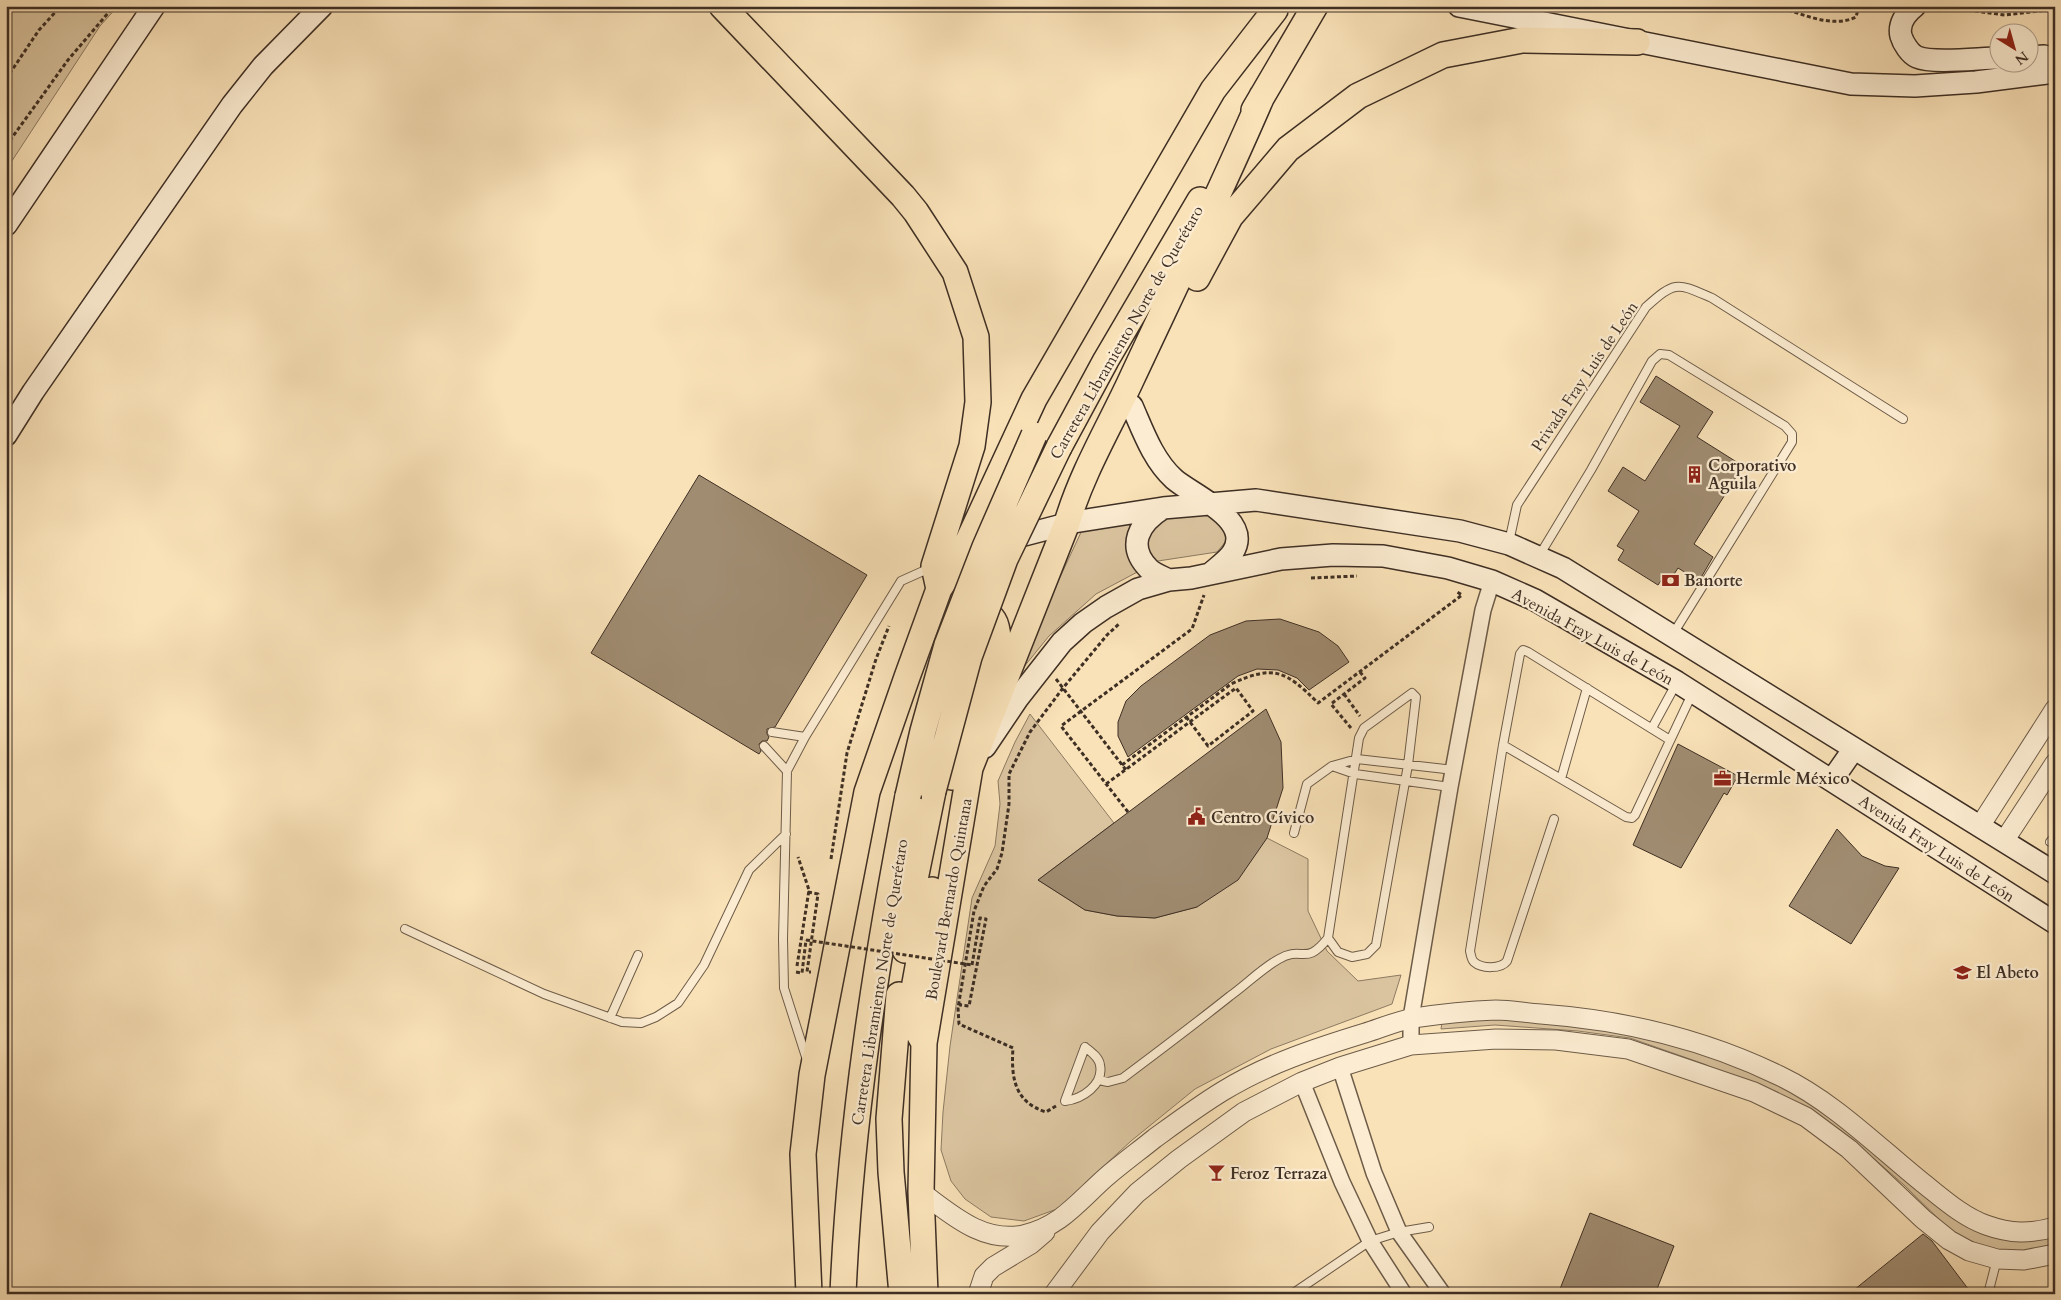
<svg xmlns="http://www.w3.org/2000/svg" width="2061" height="1300" font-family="Cardo,serif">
  <rect width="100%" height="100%" fill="#fae2b8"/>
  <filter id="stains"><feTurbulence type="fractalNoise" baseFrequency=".004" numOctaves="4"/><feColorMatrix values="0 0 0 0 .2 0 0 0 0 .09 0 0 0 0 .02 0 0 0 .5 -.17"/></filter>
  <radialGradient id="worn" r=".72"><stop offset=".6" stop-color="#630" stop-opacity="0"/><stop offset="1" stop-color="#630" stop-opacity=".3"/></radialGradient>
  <path fill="#dac49f" stroke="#8c7a62" d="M 6,6 L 118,6 L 100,26 L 6,170 Z
    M 1211,507 L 1232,534 L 1217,552 L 1158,561 L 1096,594 L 1049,636 L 1010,684 L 1083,528 Z
    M 1030,714 L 1114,823 L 1038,880 L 1085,910 L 1117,916 L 1155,918 L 1197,907 L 1267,838 L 1308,859 L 1308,911 L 1327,951 L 1358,981 L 1401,975 L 1392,1004 L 1271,1049 L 1195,1089 L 1131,1141 L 1057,1209 L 1024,1221 L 991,1217 L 965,1199 L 951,1181 L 941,1150 L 943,1112 L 950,1046 L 972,898 L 995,846 L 1000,804 L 998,781 L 1015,742 Z
    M 1492,1016 L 1574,1020 L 1703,1052 L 1806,1097 L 1961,1216 L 2055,1231 L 2055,1248 L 2039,1253 L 1993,1250 L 1954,1234 L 1904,1185 L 1856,1143 L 1800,1108 L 1704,1064 L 1630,1038 L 1578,1031 L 1495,1025 L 1441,1029 L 1442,1022 Z"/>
  <path fill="#a08c71" stroke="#3e2f24" d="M 1656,376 L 1713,412 L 1697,437 L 1743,466 L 1694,544 L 1713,557 L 1699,581 L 1678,568 L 1671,579 L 1665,575 L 1658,585 L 1618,560 L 1624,550 L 1617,546 L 1639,511 L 1608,491 L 1623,467 L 1645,481 L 1680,426 L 1640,402 Z
    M 699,475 L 867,575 L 775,727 L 767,729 L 767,734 L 769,737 L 767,741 L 762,741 L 759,744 L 761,751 L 759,754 L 591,653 Z
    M 1280,619 L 1319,632 L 1338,646 L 1349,662 L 1309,690 L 1297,678 L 1278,670 L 1257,669 L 1238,676 L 1128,757 L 1118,736 L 1118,722 L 1126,701 L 1141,686 L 1210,635 L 1246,621 Z
    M 1266,709 L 1281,742 L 1283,788 L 1267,838 L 1238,880 L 1197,907 L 1155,918 L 1117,916 L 1085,910 L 1038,880 Z
    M 1678,744 L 1738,776 L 1727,795 L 1724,793 L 1681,868 L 1633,845 Z
    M 1837,829 L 1862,856 L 1885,866 L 1899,868 L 1851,944 L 1789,906 Z
    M 1590,1213 L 1674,1246 L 1655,1294 L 1558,1294 Z
    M 1923,1234 L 1932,1241 L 1972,1294 L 1849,1294 Z"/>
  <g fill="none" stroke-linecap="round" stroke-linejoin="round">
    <defs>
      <path id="service" d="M 1509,542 L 1517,505 L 1646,307 C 1676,280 1677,283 1712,298 L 1903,419
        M 1539,556 L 1591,470 L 1652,361 L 1660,354 L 1669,355 L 1785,426 L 1792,434 L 1792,442 L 1673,634
        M 1412,693 L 1416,697 L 1408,765 L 1376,945 L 1367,954 L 1352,957 L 1338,952 L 1328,938 L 1359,738 L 1364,728 Z
        M 1652,728 L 1676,684
        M 772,732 L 805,737
        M 1503,745 L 1626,817 L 1632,818 L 1635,815 L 1692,694
        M 764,746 L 787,771
        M 1332,766 L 1355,774 L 1450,787
        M 1561,779 L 1587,688
        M 1554,819 L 1507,961 C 1501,969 1482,969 1474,962 C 1471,959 1471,955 1470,951 L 1503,745 L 1520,654 L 1523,650 L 1528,652 L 1670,740
        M 1294,833 L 1307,784 L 1332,766 L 1357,759 L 1454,770
        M 2050,842 L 2055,836
        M 405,929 L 544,994 L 622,1022 L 641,1023 L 656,1017 L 678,1003 L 704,965 L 749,870 L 786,834
        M 610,1018 L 638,955
        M 1085,1047 C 1091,1052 1099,1057 1100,1065 C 1104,1085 1082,1099 1065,1101 Z
        M 807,1060 L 784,988 L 783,939 L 787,771 L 805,737 L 901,581 L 930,568
        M 1099,1080 L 1108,1082 L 1123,1078 C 1159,1051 1195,1024 1230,996 C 1247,984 1261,969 1279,959 C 1303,945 1305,967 1328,938
        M 1292,1294 L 1370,1241 L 1399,1232 L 1429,1227
        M 1988,1294 L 1997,1259"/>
      <path id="minor" d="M 1411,1045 L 1411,1018 L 1450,787 L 1483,610 L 1492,581
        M 1340,1067 L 1374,1173 L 1399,1232 L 1443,1294
        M 1302,1082 L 1342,1182 L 1370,1241 L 1404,1294"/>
      <path id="tertiary" d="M 1980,826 L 2055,709
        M 2004,841 L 2055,763
        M 921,1192 C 951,1214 982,1243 1023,1235 C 1060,1227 1078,1202 1105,1178 C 1121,1164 1139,1151 1155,1138 C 1177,1122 1200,1105 1223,1091 C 1267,1064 1316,1048 1365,1033 C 1381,1028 1397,1021 1414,1018 C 1440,1014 1469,1011 1496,1010 C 1511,1010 1526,1013 1541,1014 C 1624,1020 1704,1039 1780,1076 C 1834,1102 1877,1146 1923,1183 C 1942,1198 1963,1217 1986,1225 C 2011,1234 2030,1234 2055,1227
        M 978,1294 L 984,1276 L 993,1267 L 1031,1244 L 1045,1232
        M 1054,1294 L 1100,1232 L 1137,1193 L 1179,1159 L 1244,1112 L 1302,1082 L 1340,1067 L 1411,1045 L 1496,1039 L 1556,1040 L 1628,1049 L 1754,1092 L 1806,1117 L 1849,1149 L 1923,1219 L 1949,1240 L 1969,1251 L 1997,1259 L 2024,1260 L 2055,1254"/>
      <path id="secondary" d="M 1459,6 L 1851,84 L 1915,86 L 1976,82 L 2055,72
        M 1915,6 C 1906,13 1898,24 1901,36 C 1903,43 1910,54 1917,57 C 1933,64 1980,58 1998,58
        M 2028,57 L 2044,56 L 2055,59
        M 6,225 L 154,6
        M 1132,406 C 1143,431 1153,460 1174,479 C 1192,495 1253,519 1233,552 C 1229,559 1218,567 1211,573
        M 6,435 L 33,392 L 232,105 L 263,66 L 322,6
        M 1163,508 C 1139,523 1126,546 1149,569 C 1154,574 1163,577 1169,580
        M 1005,540 L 1074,522 L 1163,508 L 1256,500 L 1460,531 L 1509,544 L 1563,568 L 2055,873
        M 985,747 L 1018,698 L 1062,642 L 1083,623 L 1106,607 L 1138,589 L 1169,580 L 1191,578 L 1281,559 L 1333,555 L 1383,556 L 1448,568 L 1492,581 L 1535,600 L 1677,682 L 2055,923
        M 1832,780 L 1853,750"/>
      <path id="trunk" d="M 722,6 L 903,196 L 916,212 L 955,272 L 976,337 L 978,402 L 972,446 L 934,566 L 939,589
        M 1254,110 L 1315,6
        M 1197,278 L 1230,217 L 1288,149 L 1358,96 L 1443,55 L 1522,40 L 1637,42
        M 1059,447 L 1106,360 L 1200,200
        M 952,777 L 954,765 L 998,639 C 997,622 994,617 979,608 L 967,612
        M 905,950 L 912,894 L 933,791
        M 899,995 L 889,1119 L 891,1172 L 902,1294
        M 924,1043 L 909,1016 L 932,890
        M 809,1294 L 803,1154 L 812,1075 L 867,792 L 907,677 L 939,589 L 963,552 L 1034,399 L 1213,90 L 1275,10
        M 843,1294 C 850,1127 876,960 908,796
        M 925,1294 L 921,1192 L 924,1043 L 970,768 L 1067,523 C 1082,472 1110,426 1132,378 C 1176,284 1221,191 1262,96"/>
    </defs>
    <use href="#service" stroke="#6d5c49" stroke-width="10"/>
    <use href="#minor" stroke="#6d5c49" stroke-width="18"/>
    <use href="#tertiary" stroke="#6d5c49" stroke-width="21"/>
    <use href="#secondary" stroke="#3e2f24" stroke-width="24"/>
    <use href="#trunk" stroke="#3e2f24" stroke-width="28"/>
    <path stroke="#3e2f24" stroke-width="3" stroke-dasharray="4 2.5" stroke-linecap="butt" d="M 1776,6 C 1800,13 1832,29 1856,17 L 1859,6
      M 1936,6 L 2005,15 L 2055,9
      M 6,79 L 39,30 L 61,6
      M 6,146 L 68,60 L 114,6
      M 1311,578 L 1357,576
      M 1056,679 L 1126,770
      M 1344,694 L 1360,716
      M 1351,728 L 1331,704 L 1365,678 L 1360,672
      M 1122,765 L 1231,684 C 1274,664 1286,671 1318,703 L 1462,595 L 1457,592
      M 1106,784 C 1150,752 1193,719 1236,688 L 1253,711 L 1208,746 L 1187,718
      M 1128,812 L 1061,726 L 1192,629 L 1204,595
      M 831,859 L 847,753 L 876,659 L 889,626
      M 808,892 L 818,894 L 807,972 L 811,972
      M 797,966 L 809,890 L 798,857
      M 796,972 L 802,973 L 806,940
      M 960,1003 L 960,1005 L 969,1006 L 986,919 L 980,918 L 972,965
      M 1056,1106 L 1046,1112 C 1014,1102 1011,1077 1013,1048 L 959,1024 L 958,1008 L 974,911 L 984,886 L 997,869 L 1002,853 L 1009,804 L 1009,774 L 1030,732 L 1063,688 L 1107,635 L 1120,623"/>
    <use href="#service" stroke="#fcecd1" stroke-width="8"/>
    <use href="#minor" stroke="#fcecd1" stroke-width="15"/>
    <use href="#tertiary" stroke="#fcecd1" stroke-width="19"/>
    <use href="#secondary" stroke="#fcecd1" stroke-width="21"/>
    <use href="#trunk" stroke="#fae2b8" stroke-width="25"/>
    <defs>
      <path id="trunk-bridge" d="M 933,791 L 969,657 L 1005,559 L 1059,447
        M 908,796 L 923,731 L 947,645 L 985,547 L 1034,435"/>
    </defs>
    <use href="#trunk-bridge" stroke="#3e2f24" stroke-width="28" stroke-linecap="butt"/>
    <path stroke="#3e2f24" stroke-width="3" stroke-dasharray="4 2.5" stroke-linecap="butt" d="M 806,940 L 972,965"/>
    <use href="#trunk-bridge" stroke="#fae2b8" stroke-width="25"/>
  </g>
  <defs>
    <symbol id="building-bare" viewBox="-9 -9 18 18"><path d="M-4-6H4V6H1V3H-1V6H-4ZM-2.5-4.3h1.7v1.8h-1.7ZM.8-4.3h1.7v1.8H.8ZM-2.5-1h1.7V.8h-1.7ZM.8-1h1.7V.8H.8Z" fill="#8f2418" stroke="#fcecd1" stroke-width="2.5" paint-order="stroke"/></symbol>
    <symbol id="bank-bare" viewBox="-9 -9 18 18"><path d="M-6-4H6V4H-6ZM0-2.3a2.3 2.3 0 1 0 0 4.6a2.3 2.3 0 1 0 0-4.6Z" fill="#8f2418" stroke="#fcecd1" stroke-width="2.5" paint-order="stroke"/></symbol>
    <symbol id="office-bare" viewBox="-9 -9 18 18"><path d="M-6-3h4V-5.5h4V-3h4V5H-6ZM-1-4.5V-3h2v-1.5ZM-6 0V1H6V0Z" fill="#8f2418" stroke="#fcecd1" stroke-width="2.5" paint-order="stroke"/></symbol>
    <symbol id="civic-bare" viewBox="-9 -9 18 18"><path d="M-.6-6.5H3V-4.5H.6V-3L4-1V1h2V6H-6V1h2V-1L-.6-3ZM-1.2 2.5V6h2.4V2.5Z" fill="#8f2418" stroke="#fcecd1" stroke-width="2.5" paint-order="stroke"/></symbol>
    <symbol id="school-bare" viewBox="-9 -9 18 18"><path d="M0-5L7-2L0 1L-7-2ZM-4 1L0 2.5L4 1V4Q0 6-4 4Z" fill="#8f2418" stroke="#fcecd1" stroke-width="2.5" paint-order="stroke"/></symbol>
    <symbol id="bar-bare" viewBox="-9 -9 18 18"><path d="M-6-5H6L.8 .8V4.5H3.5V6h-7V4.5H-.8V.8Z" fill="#8f2418" stroke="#fcecd1" stroke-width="2.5" paint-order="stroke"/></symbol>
  </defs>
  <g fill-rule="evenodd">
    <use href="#building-bare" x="1682" y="462" width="25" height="25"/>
    <use href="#bank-bare" x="1658" y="568" width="25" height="25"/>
    <use href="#office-bare" x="1710" y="766" width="25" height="25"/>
    <use href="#civic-bare" x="1184" y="804" width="25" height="25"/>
    <use href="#school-bare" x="1950" y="960" width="25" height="25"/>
    <use href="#bar-bare" x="1204" y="1160" width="25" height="25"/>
  </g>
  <g text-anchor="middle" stroke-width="4.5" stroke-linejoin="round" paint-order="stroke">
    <g font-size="16" fill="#3e2f24" stroke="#fcecd1">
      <text transform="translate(1126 332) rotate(-60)" y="6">Carretera Libramiento Norte de Querétaro</text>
      <text transform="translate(1584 376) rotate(-56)" y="6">Privada Fray Luis de León</text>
      <text transform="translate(1593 636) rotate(29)" y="6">Avenida Fray Luis de León</text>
      <text transform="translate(1937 848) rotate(33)" y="6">Avenida Fray Luis de León</text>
      <text transform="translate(948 899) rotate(-80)" y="6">Boulevard Bernardo Quintana</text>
      <text transform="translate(879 982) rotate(-81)" y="6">Carretera Libramiento Norte de Querétaro</text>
    </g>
    <g font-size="16" font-weight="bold" fill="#3e2f24" stroke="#fcecd1" text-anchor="start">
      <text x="1708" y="471">Corporativo<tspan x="1708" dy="18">Aguila</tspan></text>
      <text x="1684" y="586">Banorte</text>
      <text x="1736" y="784">Hermle México</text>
      <text x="1211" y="823">Centro Cívico</text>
      <text x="1976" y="978">El Abeto</text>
      <text x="1230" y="1179">Feroz Terraza</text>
    </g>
  </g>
  <rect width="2061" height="1300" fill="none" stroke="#fae2b8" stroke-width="25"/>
  <rect x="8" y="8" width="2046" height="1285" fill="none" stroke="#3e2f24" stroke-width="2.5"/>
  <rect x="12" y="12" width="2036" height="1275" fill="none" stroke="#3e2f24"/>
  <g transform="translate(2014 48) rotate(143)"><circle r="24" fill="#fcecd1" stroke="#b0a08c"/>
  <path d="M0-4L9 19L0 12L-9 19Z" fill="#8f2418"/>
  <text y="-8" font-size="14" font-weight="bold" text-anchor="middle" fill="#3e2f24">N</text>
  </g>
  <rect width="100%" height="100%" filter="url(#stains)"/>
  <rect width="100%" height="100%" fill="url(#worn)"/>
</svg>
